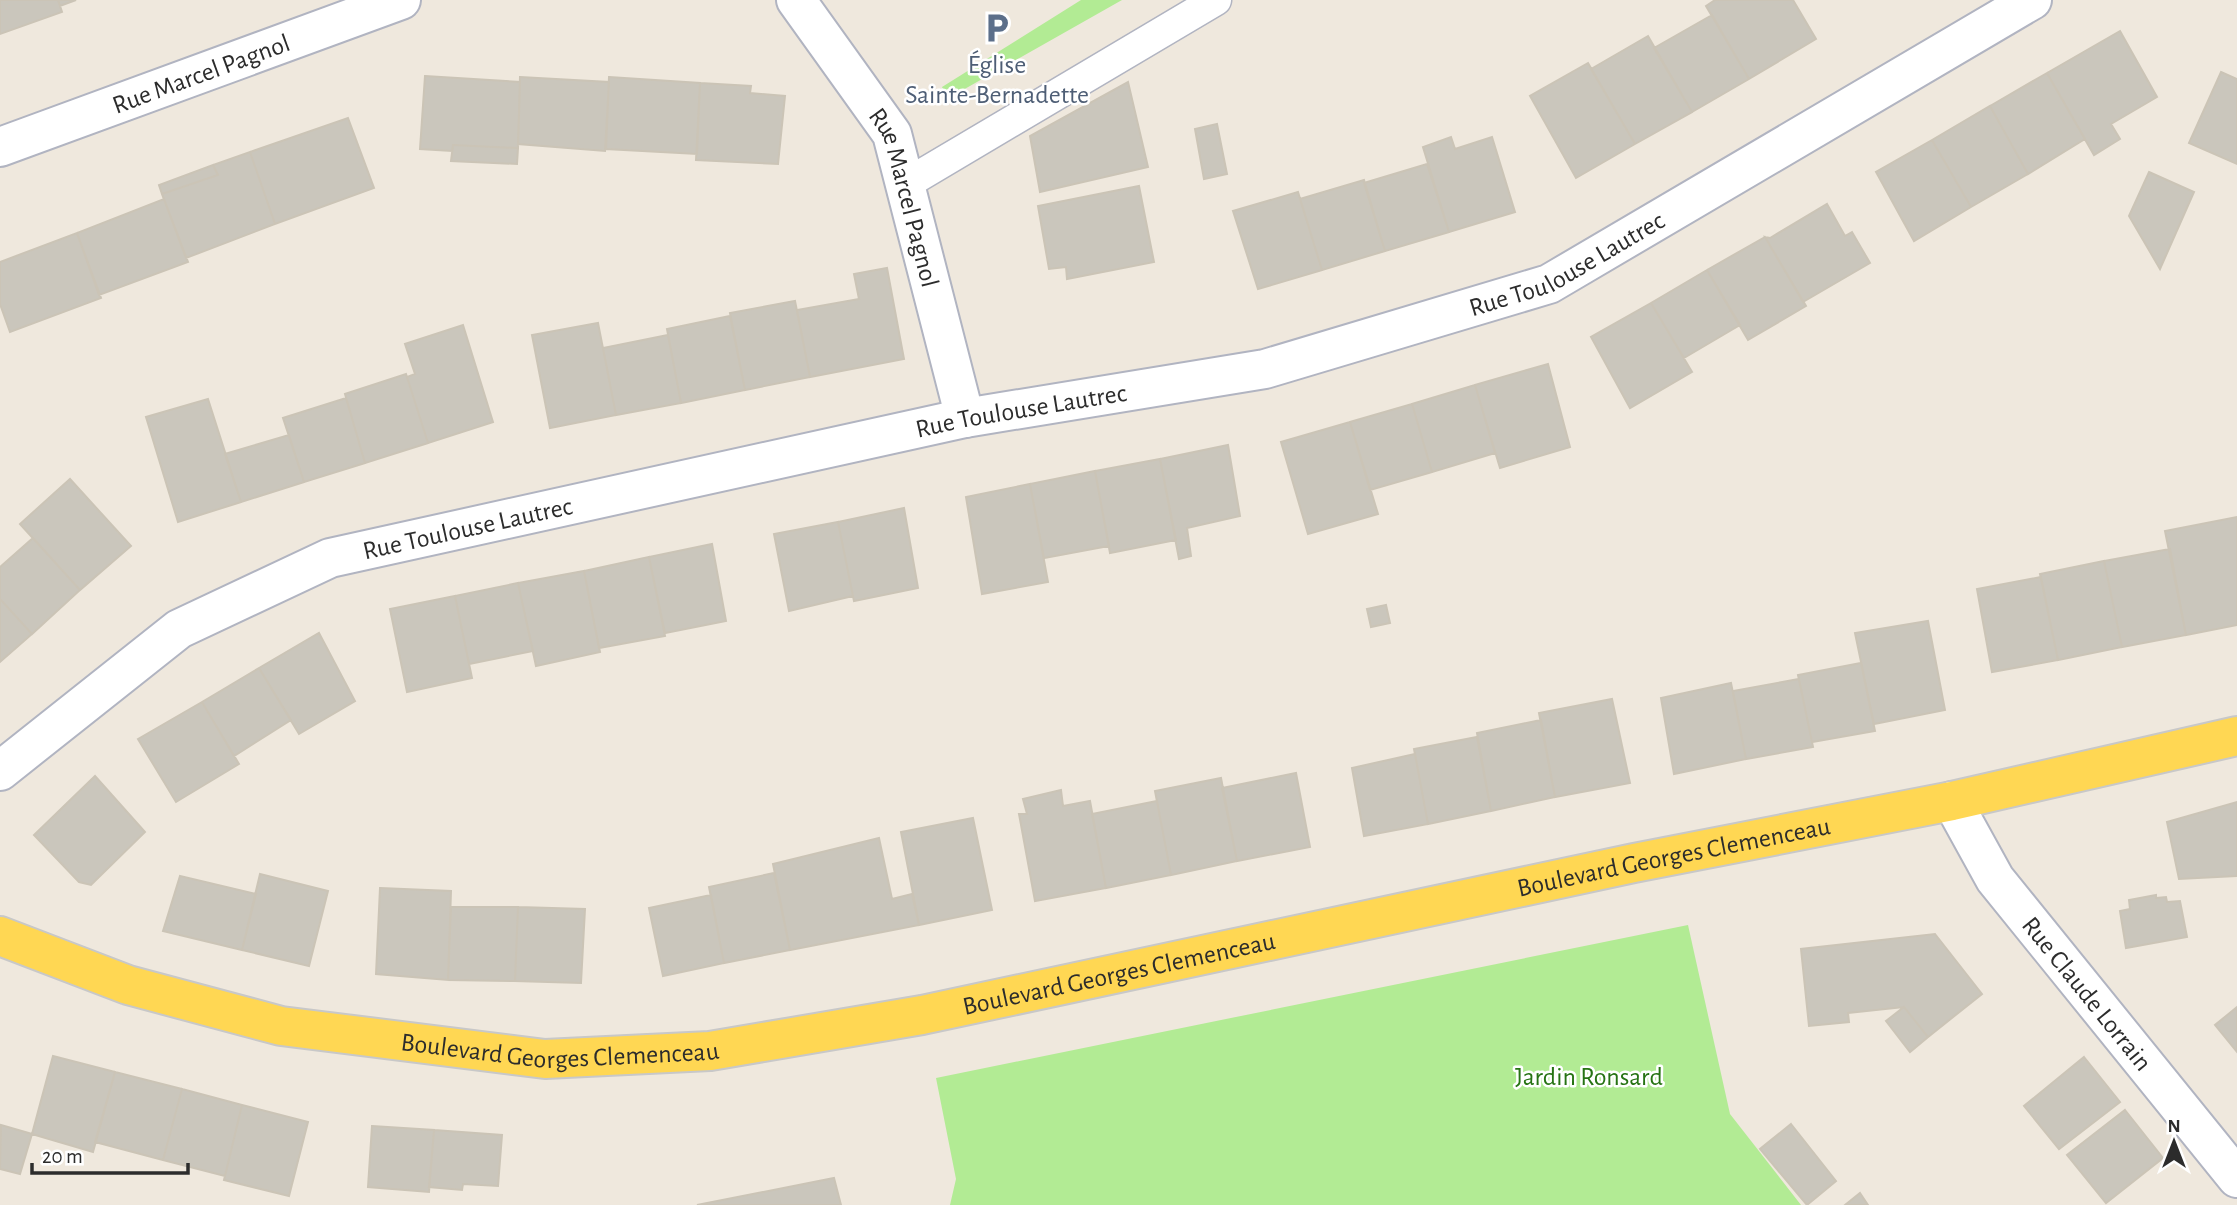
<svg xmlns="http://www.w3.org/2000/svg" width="2237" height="1205" font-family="'Alegreya Sans',sans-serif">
  <rect width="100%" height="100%" fill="#efe8dd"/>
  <path fill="#b2eb94" d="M 1081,0 L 1122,0 L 947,99 L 942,87 Z
    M 1688,925 L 1730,1114 L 1801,1205 L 950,1205 L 956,1179 L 936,1078 Z"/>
  <path fill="#cac6bc" stroke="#cbc4b6" stroke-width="2" d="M 0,0 L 58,0 L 62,12 L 0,34 Z
    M 58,0 L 76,0 L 60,6 Z
    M 1715,0 L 1793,0 L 1816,39 L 1749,79 L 1706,6 Z
    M 1712,15 L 1749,79 L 1692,112 L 1654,48 Z
    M 2120,31 L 2157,97 L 2111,124 L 2120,139 L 2094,155 L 2047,73 Z
    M 1648,36 L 1692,112 L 1635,144 L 1591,69 Z
    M 1588,63 L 1635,144 L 1576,178 L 1530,96 Z
    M 2221,72 L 2237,79 L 2237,164 L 2189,143 Z
    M 2047,73 L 2085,139 L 2028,174 L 1990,106 Z
    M 425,76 L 520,82 L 518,148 L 453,145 L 452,151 L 420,149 Z
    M 520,77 L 609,82 L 605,151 L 518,144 Z
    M 609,77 L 700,83 L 697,154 L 606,149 Z
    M 1128,82 L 1148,167 L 1040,192 L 1030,136 Z
    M 700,83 L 751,86 L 750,93 L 785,96 L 778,164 L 696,160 Z
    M 1990,106 L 2028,174 L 1971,207 L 1932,140 Z
    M 348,118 L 374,188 L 275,224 L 250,152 Z
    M 1217,124 L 1227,174 L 1204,179 L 1195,129 Z
    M 1451,137 L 1455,149 L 1492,137 L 1515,212 L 1449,232 L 1423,147 Z
    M 1932,140 L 1971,207 L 1914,241 L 1876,172 Z
    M 453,145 L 518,148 L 517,164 L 451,161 Z
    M 250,152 L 275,224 L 186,258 L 162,194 L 218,175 L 213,165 Z
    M 1427,164 L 1449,232 L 1385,251 L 1364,183 Z
    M 213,165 L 218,175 L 162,194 L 159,185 Z
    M 2149,172 L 2194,192 L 2160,269 L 2129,216 Z
    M 1364,180 L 1385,251 L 1322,270 L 1300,199 Z
    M 1139,186 L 1154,262 L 1067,279 L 1066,267 L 1049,269 L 1038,206 Z
    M 1298,192 L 1322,270 L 1258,289 L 1233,211 Z
    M 164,199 L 188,262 L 99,295 L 77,233 Z
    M 1827,204 L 1845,236 L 1852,232 L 1870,263 L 1803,302 L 1765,237 L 1770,238 Z
    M 77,233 L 101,298 L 10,332 L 0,304 L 0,262 Z
    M 1765,237 L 1806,306 L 1748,340 L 1707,270 Z
    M 887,268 L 904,359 L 810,377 L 797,310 L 859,299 L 854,274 Z
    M 1707,270 L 1740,325 L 1684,358 L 1651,303 Z
    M 795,301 L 810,377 L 745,390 L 730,313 Z
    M 1651,303 L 1692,372 L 1630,408 L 1591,337 Z
    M 730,316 L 745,390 L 681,403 L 667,329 Z
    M 598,323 L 616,415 L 550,428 L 532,335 Z
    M 463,325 L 493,422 L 428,443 L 407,377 L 415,374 L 405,344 Z
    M 668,335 L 681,403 L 616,415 L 603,348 Z
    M 1548,364 L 1570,447 L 1500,468 L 1475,385 Z
    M 406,374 L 428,443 L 365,463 L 345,394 Z
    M 1475,385 L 1495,453 L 1432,472 L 1412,404 Z
    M 346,398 L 365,463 L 304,482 L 283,418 Z
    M 208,399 L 241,502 L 178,522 L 146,417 Z
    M 1412,404 L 1432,472 L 1370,490 L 1350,422 Z
    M 1350,422 L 1378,514 L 1308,534 L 1281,442 Z
    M 289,435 L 304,482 L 241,502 L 225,454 Z
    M 1228,445 L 1240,516 L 1187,528 L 1191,556 L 1179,559 L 1160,459 Z
    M 1160,459 L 1176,540 L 1110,553 L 1095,471 Z
    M 1095,471 L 1109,546 L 1044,558 L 1030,484 Z
    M 70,479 L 131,546 L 80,590 L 20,524 Z
    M 1030,484 L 1048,582 L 982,594 L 966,497 Z
    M 904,508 L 918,588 L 854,601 L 838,522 Z
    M 2237,517 L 2237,625 L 2186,635 L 2165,531 Z
    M 838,522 L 853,596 L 789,611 L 774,534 Z
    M 33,538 L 80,590 L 32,634 L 0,599 L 0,567 Z
    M 712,544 L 726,621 L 665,633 L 649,557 Z
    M 2170,549 L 2186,635 L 2122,647 L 2104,561 Z
    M 649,557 L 665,636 L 599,648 L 584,571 Z
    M 2104,561 L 2122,647 L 2058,660 L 2040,574 Z
    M 584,571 L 600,652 L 536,666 L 518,583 Z
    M 2041,577 L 2058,660 L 1992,672 L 1977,589 Z
    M 518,583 L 533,651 L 469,664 L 455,596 Z
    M 455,596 L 472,678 L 407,692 L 390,609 Z
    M 0,599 L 32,634 L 0,662 Z
    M 1386,605 L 1390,623 L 1371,627 L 1367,609 Z
    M 1928,621 L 1945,710 L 1874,724 L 1855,633 Z
    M 319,633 L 355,701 L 299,734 L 259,668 Z
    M 1861,663 L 1875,731 L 1812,742 L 1798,675 Z
    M 259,668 L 291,720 L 234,756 L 202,702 Z
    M 1799,679 L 1813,747 L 1746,759 L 1733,691 Z
    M 1731,683 L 1746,759 L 1674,774 L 1661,698 Z
    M 1612,699 L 1630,783 L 1555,797 L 1539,713 Z
    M 202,702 L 239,764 L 176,802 L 138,739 Z
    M 1541,720 L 1555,797 L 1491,811 L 1477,733 Z
    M 1477,737 L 1491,811 L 1428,824 L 1414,749 Z
    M 1415,754 L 1428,824 L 1364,836 L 1352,768 Z
    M 1296,773 L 1310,847 L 1237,861 L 1222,788 Z
    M 95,776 L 145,832 L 91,885 L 79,882 L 34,835 Z
    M 1221,778 L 1237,861 L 1171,875 L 1155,791 Z
    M 1061,790 L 1063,806 L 1090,801 L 1106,888 L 1035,901 L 1019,814 L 1027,814 L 1023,799 Z
    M 1157,801 L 1171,875 L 1106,888 L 1092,814 Z
    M 2237,802 L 2237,876 L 2179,879 L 2167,822 Z
    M 973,818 L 992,910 L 919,925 L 901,832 Z
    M 879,838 L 892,899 L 912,894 L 919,925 L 790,950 L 773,864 Z
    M 774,873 L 790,950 L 724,963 L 709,887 Z
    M 260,874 L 328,891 L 309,966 L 242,950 Z
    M 180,876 L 256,894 L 242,950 L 163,931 Z
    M 380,888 L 451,891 L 448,980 L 376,974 Z
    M 711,895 L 724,963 L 663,976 L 649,908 Z
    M 2156,895 L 2156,898 L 2166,897 L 2167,902 L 2180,901 L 2187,937 L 2126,948 L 2120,911 L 2130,909 L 2129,900 Z
    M 451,907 L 518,907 L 515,981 L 448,980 Z
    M 518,907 L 585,909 L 581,983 L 515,981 Z
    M 1935,934 L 1982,994 L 1928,1037 L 1904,1007 L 1848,1013 L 1849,1022 L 1809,1026 L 1801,949 Z
    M 1904,1007 L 1928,1037 L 1910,1052 L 1886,1021 Z
    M 2237,1007 L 2237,1052 L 2215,1025 Z
    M 53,1056 L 115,1072 L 93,1152 L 32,1134 Z
    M 2084,1057 L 2120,1102 L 2059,1149 L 2024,1106 Z
    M 115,1072 L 182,1089 L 163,1160 L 95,1142 Z
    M 182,1089 L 242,1105 L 225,1176 L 163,1160 Z
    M 242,1105 L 308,1122 L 289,1196 L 224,1180 Z
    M 2125,1110 L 2163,1158 L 2106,1203 L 2067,1155 Z
    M 1791,1124 L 1836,1181 L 1807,1205 L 1760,1149 Z
    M 1,1125 L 32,1134 L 20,1174 L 0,1169 Z
    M 372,1126 L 434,1130 L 429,1192 L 368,1187 Z
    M 434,1130 L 502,1135 L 498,1186 L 463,1184 L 462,1190 L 429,1187 Z
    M 834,1178 L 841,1205 L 697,1205 Z
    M 1860,1193 L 1868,1205 L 1845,1205 Z"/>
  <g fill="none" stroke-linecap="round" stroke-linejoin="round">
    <defs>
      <path id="service" d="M 904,185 L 1216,0"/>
      <g id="minor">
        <path id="s1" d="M 796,0 L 892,134 L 965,418"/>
        <path id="s2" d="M 0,147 L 401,0"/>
        <path id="s3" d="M 0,771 L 179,629 L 330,558 L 965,418 L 1265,369 L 1549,284 L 2032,0"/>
        <path id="s4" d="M 1952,801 L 1995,879 L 2237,1178"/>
      </g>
      <g id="primary">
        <path id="s5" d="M 0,936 L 128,985 L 281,1026 L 545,1059 L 710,1051 L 922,1015 L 1634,863 L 1952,801 L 2237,736"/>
      </g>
    </defs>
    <use href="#service" stroke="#b1b4c1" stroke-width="33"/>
    <use href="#minor" stroke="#b1b4c1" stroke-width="42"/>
    <use href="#primary" stroke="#c8c8c8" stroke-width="42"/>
    <use href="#service" stroke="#fff" stroke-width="30"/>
    <use href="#minor" stroke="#fff" stroke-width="38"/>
    <use href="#primary" stroke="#ffd753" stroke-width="38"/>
  </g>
  <defs>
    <symbol id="parking-bare" viewBox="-9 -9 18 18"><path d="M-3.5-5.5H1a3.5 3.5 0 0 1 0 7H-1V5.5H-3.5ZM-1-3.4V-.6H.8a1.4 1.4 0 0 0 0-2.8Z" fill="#5c6f8a" stroke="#fff" stroke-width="2.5" paint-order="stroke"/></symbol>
  </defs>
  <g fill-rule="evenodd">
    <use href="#parking-bare" x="975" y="6" width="44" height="44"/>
  </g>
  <g text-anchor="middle" stroke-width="5" stroke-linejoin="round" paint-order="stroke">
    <g font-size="26" fill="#4e5e75" stroke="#fff">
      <text x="997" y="73">Église<tspan x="997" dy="30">Sainte-Bernadette</tspan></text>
    </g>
    <g font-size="26" fill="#2c2c2c" stroke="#fff">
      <text dy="9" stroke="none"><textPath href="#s2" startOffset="214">Rue Marcel Pagnol</textPath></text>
      <text dy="9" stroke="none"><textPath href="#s1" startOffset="229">Rue Marcel Pagnol</textPath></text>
      <text dy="9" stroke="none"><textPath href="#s3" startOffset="1670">Rue Toulouse Lautrec</textPath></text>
      <text dy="9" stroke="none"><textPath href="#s3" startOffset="1102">Rue Toulouse Lautrec</textPath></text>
      <text dy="9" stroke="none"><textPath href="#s3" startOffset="536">Rue Toulouse Lautrec</textPath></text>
      <text dy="9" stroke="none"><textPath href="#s5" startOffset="1710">Boulevard Georges Clemenceau</textPath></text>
      <text dy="9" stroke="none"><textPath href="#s5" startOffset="1143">Boulevard Georges Clemenceau</textPath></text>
      <text dy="9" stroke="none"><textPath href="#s4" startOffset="236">Rue Claude Lorrain</textPath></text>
      <text dy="9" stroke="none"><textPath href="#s5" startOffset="576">Boulevard Georges Clemenceau</textPath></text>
    </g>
    <g font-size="26" fill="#267313" stroke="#fff">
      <text x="1589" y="1085">Jardin Ronsard</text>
    </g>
  </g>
  <g transform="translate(2174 1142)" stroke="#ffffff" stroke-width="5" paint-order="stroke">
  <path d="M0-5L12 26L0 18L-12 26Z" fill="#2c2c2c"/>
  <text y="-10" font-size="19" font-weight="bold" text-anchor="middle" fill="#2c2c2c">N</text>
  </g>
  <path d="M32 1163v10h156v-10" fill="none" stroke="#2c2c2c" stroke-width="3.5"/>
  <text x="42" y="1163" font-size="21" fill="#2c2c2c" stroke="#ffffff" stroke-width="5" paint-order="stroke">20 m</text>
</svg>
